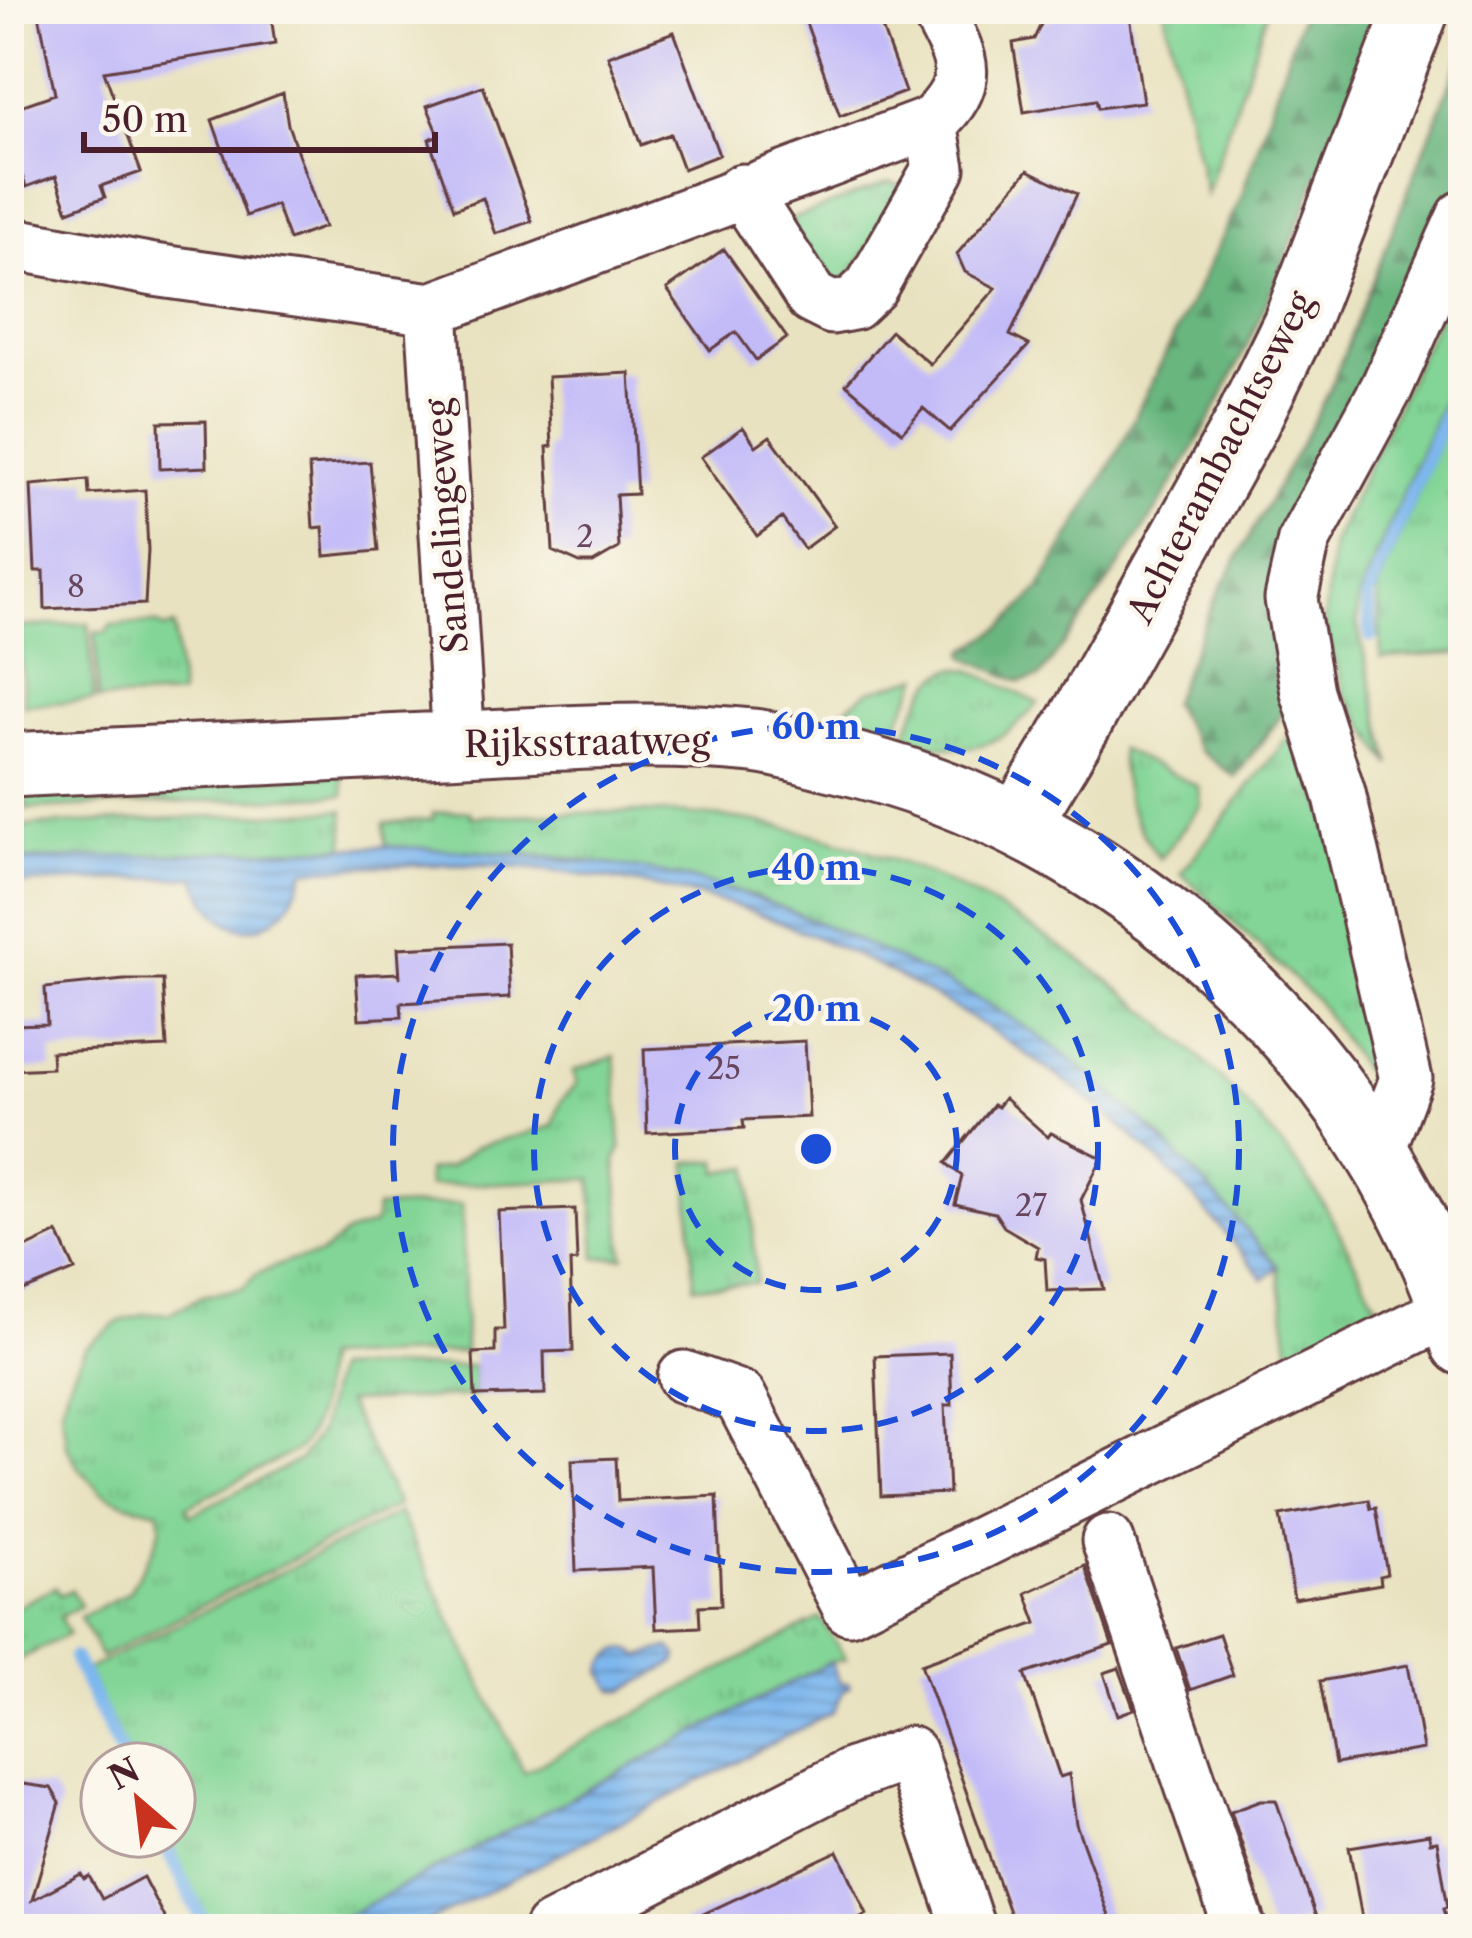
<svg xmlns="http://www.w3.org/2000/svg" width="1472" height="1938" font-family="'Libre Caslon Text',serif">
  <defs>
    <pattern id="grass-tufts" width="24" height="20" patternUnits="userSpaceOnUse" patternTransform="scale(3)"><rect width="24" height="20" fill="#82d596"/><path d="M3 7l-1-3M5 7V3M7 7l1-3M15 17l-1-3M17 17v-4M19 17l1-3" fill="none" stroke="#72b681"/></pattern>
    <pattern id="forest-firs" width="22" height="20" patternUnits="userSpaceOnUse" patternTransform="scale(3)"><rect width="22" height="20" fill="#69b67f"/><path d="M5 1l3.5 6h-7zM16 11l3.5 6h-7z" fill="#589368"/></pattern>
    <pattern id="water-rules" width="6" height="5" patternUnits="userSpaceOnUse" patternTransform="scale(3)"><rect width="6" height="5" fill="#7eb7ee"/><path d="M0 2.5h6" fill="none" stroke="#6994c1"/></pattern>
  </defs>
  <rect width="100%" height="100%" fill="#fbf7ec"/>
  <filter id="ink" filterUnits="userSpaceOnUse"><feTurbulence type="fractalNoise" baseFrequency=".00833" numOctaves="2"/><feDisplacementMap in="SourceGraphic" scale="24" xChannelSelector="R" yChannelSelector="G"/><feConvolveMatrix kernelMatrix="1 2 1 2 8 2 1 2 1" color-interpolation-filters="sRGB"/></filter>
  <filter id="wash" filterUnits="userSpaceOnUse"><feTurbulence type="fractalNoise" baseFrequency=".004" numOctaves="4" result="noise"/><feDisplacementMap in="SourceGraphic" scale="48" xChannelSelector="R" yChannelSelector="G"/><feGaussianBlur stdDeviation="2.7" result="paint"/><feColorMatrix in="noise" values="0 0 0 0 0 0 0 0 0 0 0 0 0 0 0 0 0 1.4 0 .05"/><feComposite in="paint" operator="in"/></filter>
  <g filter="url(#wash)">
    <rect width="100%" height="100%" fill="#e9e2c0"/>
    <path fill="url(#grass-tufts)" stroke="#667a60" stroke-width="3" d="M 1164,9 L 1268,9 L 1206,194 Z
      M 889,182 L 902,186 L 906,195 L 834,296 L 785,222 Z
      M 1463,263 L 1463,352 L 1358,598 L 1357,625 L 1391,765 L 1345,694 L 1324,624 L 1332,544 Z
      M 1463,385 L 1463,653 L 1381,658 L 1378,588 Z
      M 156,623 L 165,629 L 174,626 L 180,696 L 98,700 L 95,632 L 105,633 L 111,625 Z
      M 956,668 L 970,670 L 1038,703 C 996,753 964,755 904,738 C 917,710 924,676 956,668 Z
      M 920,676 L 892,735 L 828,721 L 868,691 Z
      M 1303,718 L 1392,1088 L 1373,1084 L 1316,1000 L 1181,873 Z
      M 1120,749 L 1199,787 L 1201,805 L 1160,859 C 1131,821 1123,796 1120,749 Z
      M 342,774 L 344,795 L 26,809 L 26,789 Z
      M 344,810 L 345,847 L 24,861 L 23,826 Z
      M 470,811 L 471,817 C 568,813 666,806 762,823 C 978,863 1168,1000 1301,1170 C 1331,1210 1353,1261 1377,1305 L 1369,1310 L 1373,1322 L 1292,1366 L 1278,1267 L 1159,1135 L 1087,1074 L 756,897 L 694,880 L 561,857 L 386,846 L 384,823 L 433,819 L 433,813 Z
      M 615,1056 L 621,1148 L 616,1160 L 624,1257 L 596,1258 L 592,1179 L 428,1186 L 427,1171 L 449,1167 L 476,1147 L 553,1126 L 561,1101 L 577,1084 L 573,1071 Z
      M 718,1161 L 719,1172 L 750,1167 L 756,1283 L 694,1286 L 688,1162 Z
      M 462,1204 L 465,1352 L 323,1358 C 319,1391 321,1424 297,1450 L 186,1507 L 190,1515 L 300,1460 L 320,1430 L 334,1369 L 474,1366 L 475,1396 L 346,1402 L 398,1505 L 101,1657 L 80,1617 L 129,1592 L 154,1547 L 161,1526 L 159,1511 L 127,1504 L 102,1492 L 79,1468 L 67,1446 L 61,1410 L 68,1384 L 85,1348 L 120,1321 L 144,1314 L 170,1313 L 203,1296 L 243,1288 L 257,1274 L 289,1261 L 320,1255 L 346,1234 L 375,1224 L 376,1208 Z
      M 399,1513 L 524,1772 L 820,1618 L 846,1659 L 830,1662 L 321,1929 L 213,1929 L 167,1836 L 174,1836 L 174,1764 L 132,1764 L 86,1670 Z
      M 56,1587 L 60,1595 L 71,1590 L 80,1606 L 60,1617 L 68,1634 L 12,1663 L 9,1611 Z"/>
    <path fill="url(#forest-firs)" stroke="#5a6a55" stroke-width="3" d="M 1303,9 L 1383,9 C 1329,142 1283,281 1216,408 C 1165,504 1104,590 1040,677 L 1020,682 L 966,657 L 965,651 L 1003,627 L 1039,590 L 1117,454 L 1241,198 Z
      M 1463,51 L 1463,202 L 1285,585 L 1296,696 L 1235,777 L 1200,751 L 1171,703 L 1213,603 L 1328,394 Z"/>
    <path fill="#82d596" stroke="#667a60" stroke-width="3" d="M 89,623 L 94,700 L 24,705 L 19,627 Z"/>
    <path fill="url(#water-rules)" stroke="#646b8c" stroke-width="3" d="M 386,846 C 490,852 592,857 694,880 C 754,894 809,918 865,944 C 919,969 977,995 1027,1028 C 1123,1093 1203,1178 1278,1267 L 1264,1279 C 1217,1223 1170,1166 1113,1119 C 1011,1035 891,965 767,917 C 701,892 622,880 552,871 C 471,861 387,866 306,869 C 299,882 293,903 282,912 C 242,950 209,917 196,877 L 9,884 L 9,861 Z
      M 670,1648 L 678,1656 L 676,1663 L 625,1690 L 614,1690 L 602,1672 C 605,1654 625,1641 640,1656 Z
      M 831,1662 L 840,1683 L 848,1683 L 850,1687 L 844,1690 L 833,1712 L 415,1929 L 321,1929 Z"/>
    <g fill="none" stroke-linecap="round" stroke-linejoin="round">
      <path stroke="#7eb7ee" stroke-width="14" d="M 1371,636 L 1367,598 L 1463,371
        M 74,1658 L 126,1764
        M 161,1836 L 207,1929"/>
    </g>
    <g id="blocks">
      <path fill="#c3bbf8" d="M 38,9 L 270,9 L 275,44 L 104,71 L 141,172 L 101,186 L 105,197 L 68,211 L 56,176 L 26,187 L 9,139 L 9,110 L 55,94 Z
        M 801,9 L 875,9 L 905,92 L 840,116 Z
        M 1073,9 L 1129,9 L 1143,102 L 1098,108 L 1096,100 L 1024,112 L 1013,43 L 1034,39 L 1042,22 Z
        M 674,32 L 719,155 L 683,169 L 670,134 L 641,145 L 608,56 Z
        M 483,86 L 532,221 L 496,234 L 483,198 L 454,209 L 429,139 L 439,135 L 427,106 Z
        M 283,93 L 288,125 L 324,227 L 289,240 L 276,205 L 246,216 L 212,120 Z
        M 1028,170 L 1077,194 L 1010,335 L 1029,345 L 950,431 L 923,408 L 902,432 L 846,384 L 891,331 L 930,364 L 996,288 L 965,272 L 957,254 Z
        M 724,249 L 787,338 L 756,360 L 736,332 L 710,350 L 667,289 Z
        M 630,373 L 637,494 L 616,495 L 619,548 L 593,563 L 580,563 L 553,551 L 547,447 L 552,446 L 548,377 Z
        M 206,421 L 207,467 L 160,469 L 159,422 Z
        M 743,427 L 756,446 L 770,436 L 835,526 L 804,549 L 782,518 L 757,536 L 701,457 Z
        M 370,462 L 378,551 L 325,556 L 323,527 L 313,528 L 309,466 Z
        M 88,480 L 89,494 L 145,490 L 148,550 L 145,604 L 45,609 L 44,571 L 35,571 L 31,485 Z
        M 507,943 L 510,997 L 401,1003 L 402,1017 L 359,1019 L 356,975 L 399,973 L 400,978 L 398,948 Z
        M 124,980 L 163,980 L 167,1047 L 51,1052 L 52,1068 L 9,1070 L 9,1025 L 47,1024 L 45,988 Z
        M 805,1041 L 809,1117 L 743,1120 L 744,1128 L 647,1133 L 644,1049 Z
        M 1004,1098 L 1048,1137 L 1051,1133 L 1102,1158 L 1081,1200 L 1104,1289 L 1047,1291 L 1045,1259 L 1036,1257 L 1038,1247 L 1004,1227 L 995,1213 L 955,1204 L 962,1176 L 946,1163 L 993,1105 L 997,1107 Z
        M 575,1209 L 577,1261 L 570,1262 L 573,1351 L 544,1352 L 545,1394 L 475,1396 L 473,1353 L 495,1352 L 495,1330 L 504,1330 L 499,1212 Z
        M 58,1233 L 75,1270 L 9,1297 L 9,1256 Z
        M 950,1353 L 952,1405 L 945,1405 L 949,1493 L 881,1496 L 875,1356 Z
        M 616,1458 L 618,1501 L 717,1496 L 721,1605 L 699,1606 L 700,1627 L 656,1629 L 653,1567 L 576,1571 L 572,1460 Z
        M 1369,1500 L 1371,1509 L 1376,1508 L 1387,1574 L 1380,1576 L 1381,1584 L 1294,1599 L 1280,1516 Z
        M 1085,1566 L 1112,1645 L 1025,1674 L 1060,1777 L 1069,1774 L 1076,1824 L 1109,1916 L 1071,1929 L 1015,1929 L 921,1664 L 1037,1623 L 1026,1593 Z
        M 1219,1634 L 1233,1675 L 1190,1690 L 1176,1648 Z
        M 1408,1665 L 1423,1749 L 1335,1764 L 1320,1681 Z
        M 1119,1668 L 1134,1709 L 1118,1715 L 1104,1673 Z
        M 9,1782 L 51,1788 L 60,1803 L 32,1900 L 81,1874 L 84,1879 L 89,1876 L 102,1899 L 143,1877 L 170,1929 L 9,1929 Z
        M 1261,1800 L 1276,1800 L 1316,1917 L 1284,1929 L 1269,1929 L 1231,1811 Z
        M 1429,1834 L 1430,1842 L 1437,1841 L 1448,1907 L 1444,1908 L 1446,1916 L 1414,1921 L 1415,1929 L 1364,1929 L 1349,1847 Z
        M 838,1851 L 867,1914 L 835,1929 L 671,1929 Z"/>
    </g>
  </g>
  <g filter="url(#ink)">
    <use href="#blocks" fill-opacity="0" stroke="#623c41" stroke-width="3"/>
    <g fill="none" stroke-linecap="round" stroke-linejoin="round">
      <defs>
        <path id="minor" d="M 742,190 L 812,298 L 832,308 L 853,304 L 871,287 L 939,168 L 931,123
          M 9,243 L 154,270 L 432,309 L 931,123 C 977,80 962,58 936,9
          M 432,309 L 459,744
          M 1378,1153 L 1406,1079 L 1339,793 L 1307,692 L 1291,599 L 1304,540 L 1386,389 L 1463,217
          M 684,1377 L 740,1397 L 849,1608 L 1452,1309
          M 1108,1541 L 1240,1929
          M 551,1929 L 850,1775 L 910,1753 L 969,1929"/>
        <path id="tertiary" d="M 9,765 C 148,758 287,752 426,745 C 534,740 646,730 753,741 C 780,744 807,753 833,759 C 1125,826 1375,1055 1463,1343
          M 1019,823 L 1081,720 L 1246,424 L 1295,324 L 1417,9"/>
      </defs>
      <use href="#minor" stroke="#623c41" stroke-width="57"/>
      <use href="#tertiary" stroke="#623c41" stroke-width="69"/>
      <use href="#minor" stroke="#fff" stroke-width="51"/>
      <use href="#tertiary" stroke="#fff" stroke-width="63"/>
    </g>
  </g>
  <g fill="none" stroke="#1d4ed8" stroke-width="6" stroke-dasharray="21 15">
    <circle cx="816" cy="1149" r="141"/>
    <circle cx="816" cy="1149" r="282"/>
    <circle cx="816" cy="1149" r="423"/>
  </g>
  <g text-anchor="middle" stroke-width="9" stroke-linejoin="round" paint-order="stroke">
    <g font-size="30" fill="#68465e">
      <text x="585" y="547">2</text>
      <text x="76" y="597">8</text>
      <text x="724" y="1079">25</text>
      <text x="1031" y="1216">27</text>
    </g>
    <g font-size="36" fill="#4a1f2b" stroke="#fbf7ec">
      <text transform="translate(1220 457) rotate(-63)" y="13">Achterambachtseweg</text>
      <text transform="translate(446 526) rotate(-94)" y="13">Sandelingeweg</text>
      <text transform="translate(587 742) rotate(-1)" y="13">Rijksstraatweg</text>
    </g>
  </g>
  <circle cx="816" cy="1149" r="18" fill="#1d4ed8" stroke="#fbf7ec" stroke-width="6"/>
  <g font-size="36" text-anchor="middle" font-weight="bold" fill="#1d4ed8" stroke="#fbf7ec" stroke-width="9" stroke-linejoin="round" paint-order="stroke">
    <text x="816" y="739">60 m</text>
    <text x="816" y="880">40 m</text>
    <text x="816" y="1021">20 m</text>
  </g>
  <rect width="1472" height="1938" fill="none" stroke="#fbf7ec" stroke-width="48"/>
  <g transform="translate(138 1800) rotate(332)"><circle r="57" fill="#fbf7ec" stroke="#b4a19f" stroke-width="3"/>
  <path d="M0-9L21 45L0 30L-21 45Z" fill="#c8321e"/>
  <text y="-18" font-size="33" font-weight="bold" text-anchor="middle" fill="#4a1f2b">N</text>
  </g>
  <path d="M84 132v18h351v-18" fill="none" stroke="#4a1f2b" stroke-width="6"/>
  <text x="102" y="132" font-size="36" fill="#4a1f2b" stroke="#fbf7ec" stroke-width="9" paint-order="stroke">50 m</text>
</svg>
